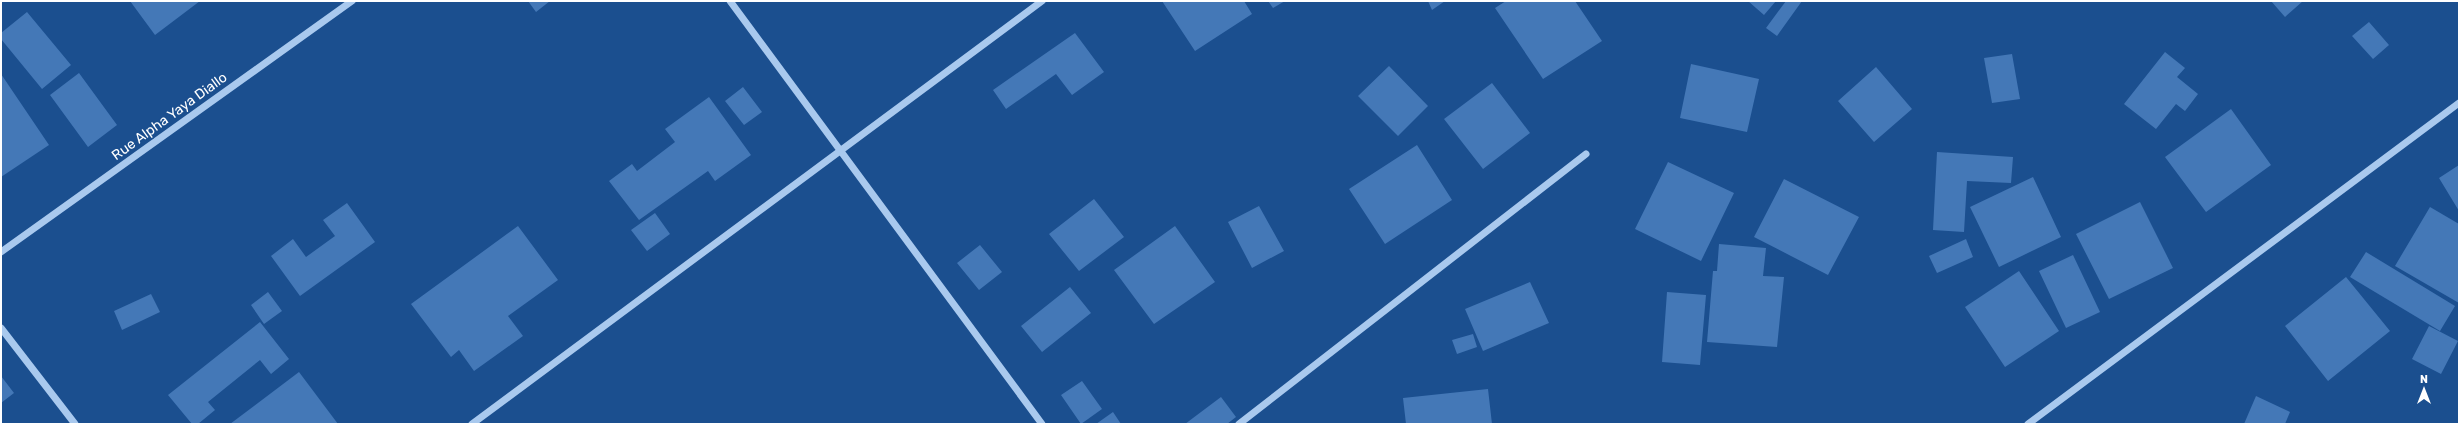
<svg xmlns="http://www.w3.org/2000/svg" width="2460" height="425" font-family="Rubik,sans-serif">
  <rect width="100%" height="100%" fill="#1b4f8f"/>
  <path fill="#4478b7" d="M 130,1 L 200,1 L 155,35 Z
    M 528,1 L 550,1 L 536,12 Z
    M 1162,1 L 1244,1 L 1252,14 L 1195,51 Z
    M 1268,1 L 1285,1 L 1273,8 Z
    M 1428,1 L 1445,1 L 1432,10 Z
    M 1506,1 L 1575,1 L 1602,41 L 1543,79 L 1495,8 Z
    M 1748,1 L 1776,1 L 1764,15 Z
    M 1786,1 L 1802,1 L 1777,36 L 1766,28 Z
    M 2271,1 L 2303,1 L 2285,17 Z
    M 27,12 L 71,65 L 42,89 L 1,39 L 1,33 Z
    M 2369,22 L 2389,45 L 2373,59 L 2352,36 Z
    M 1075,33 L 1104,72 L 1072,95 L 1056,74 L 1006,109 L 993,90 Z
    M 2165,52 L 2185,68 L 2177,77 L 2198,94 L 2185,111 L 2176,104 L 2156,129 L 2124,104 Z
    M 2012,54 L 2020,99 L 1992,103 L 1984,58 Z
    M 1691,64 L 1759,79 L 1747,132 L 1680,118 Z
    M 1389,66 L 1428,106 L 1398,136 L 1358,96 Z
    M 1876,67 L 1912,109 L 1874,142 L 1838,101 Z
    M 79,73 L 117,125 L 88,147 L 50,95 Z
    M 1,74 L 49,145 L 1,177 Z
    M 1492,83 L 1530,133 L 1483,169 L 1444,119 Z
    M 743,87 L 762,112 L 744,125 L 725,101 Z
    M 709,97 L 751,155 L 715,181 L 708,171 L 639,220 L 609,181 L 632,164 L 637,171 L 675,142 L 665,129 Z
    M 2231,109 L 2271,165 L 2206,212 L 2165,157 Z
    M 1417,145 L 1452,200 L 1385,244 L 1349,189 Z
    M 1937,152 L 2013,157 L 2011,183 L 1967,181 L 1964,232 L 1933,230 Z
    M 1668,162 L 1734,193 L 1701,261 L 1635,229 Z
    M 2459,165 L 2459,211 L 2439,178 Z
    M 2033,177 L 2061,237 L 1999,267 L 1970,207 Z
    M 1784,179 L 1859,217 L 1828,275 L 1754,237 Z
    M 1094,199 L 1124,237 L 1079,271 L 1049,234 Z
    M 2140,202 L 2173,268 L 2109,299 L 2076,234 Z
    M 347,203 L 375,242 L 300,296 L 271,256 L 293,239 L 306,257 L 335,236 L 323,220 Z
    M 1259,206 L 1284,251 L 1252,268 L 1228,222 Z
    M 2430,207 L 2459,224 L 2459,303 L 2395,266 Z
    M 655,213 L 670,234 L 647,251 L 631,230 Z
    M 518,226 L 558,280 L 508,316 L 523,336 L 474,371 L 459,350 L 451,357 L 411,304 Z
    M 1175,226 L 1215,282 L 1154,324 L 1114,270 Z
    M 1966,239 L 1973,257 L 1937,273 L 1929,256 Z
    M 1719,244 L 1766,248 L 1763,276 L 1784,277 L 1777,347 L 1707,342 L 1713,271 L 1717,271 Z
    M 980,245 L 1002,272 L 979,290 L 957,263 Z
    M 2366,252 L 2455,306 L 2440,331 L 2350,277 Z
    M 2073,255 L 2100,312 L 2066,328 L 2039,271 Z
    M 2019,271 L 2059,331 L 2005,367 L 1965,307 Z
    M 2346,277 L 2390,331 L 2328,381 L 2285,326 Z
    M 1530,282 L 1549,323 L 1483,351 L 1465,309 Z
    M 1070,287 L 1091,313 L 1042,352 L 1021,326 Z
    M 268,292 L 282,311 L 264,324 L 251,305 Z
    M 1667,292 L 1706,295 L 1700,365 L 1662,362 Z
    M 151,294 L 160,312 L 122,330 L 114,311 Z
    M 260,322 L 289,359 L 271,374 L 260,360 L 208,402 L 215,410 L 198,424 L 192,424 L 168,395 Z
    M 2429,326 L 2458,341 L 2441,374 L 2412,359 Z
    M 1473,334 L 1477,347 L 1457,354 L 1452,340 Z
    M 299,372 L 338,424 L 230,424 Z
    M 1,376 L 14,393 L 1,403 Z
    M 1082,381 L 1102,409 L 1081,424 L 1061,395 Z
    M 1488,389 L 1492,424 L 1406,424 L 1403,398 Z
    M 2256,396 L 2290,412 L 2285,424 L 2244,424 Z
    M 1221,397 L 1236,417 L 1227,424 L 1185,424 Z
    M 1113,412 L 1121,424 L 1096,424 Z"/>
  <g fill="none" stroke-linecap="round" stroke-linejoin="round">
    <path stroke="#a9c9ee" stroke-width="7" d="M 730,1 L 1042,424
      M 1,252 L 352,1
      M 1,328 L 75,424
      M 472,424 L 1042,1
      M 1239,424 L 1586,154
      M 2028,424 L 2459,103"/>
  </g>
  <g text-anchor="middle" stroke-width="3" stroke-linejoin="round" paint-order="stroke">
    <g font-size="14" fill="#fff" stroke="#1b4f8f">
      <text transform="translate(169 116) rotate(-36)" y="5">Rue Alpha Yaya Diallo</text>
    </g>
  </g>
  <rect width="2460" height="425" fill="none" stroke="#ffffff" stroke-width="4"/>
  <g transform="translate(2424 389)" stroke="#1b4f8f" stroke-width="3" paint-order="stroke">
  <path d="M0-3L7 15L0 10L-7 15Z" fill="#ffffff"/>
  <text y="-6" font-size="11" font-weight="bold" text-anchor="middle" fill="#ffffff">N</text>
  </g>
</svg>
